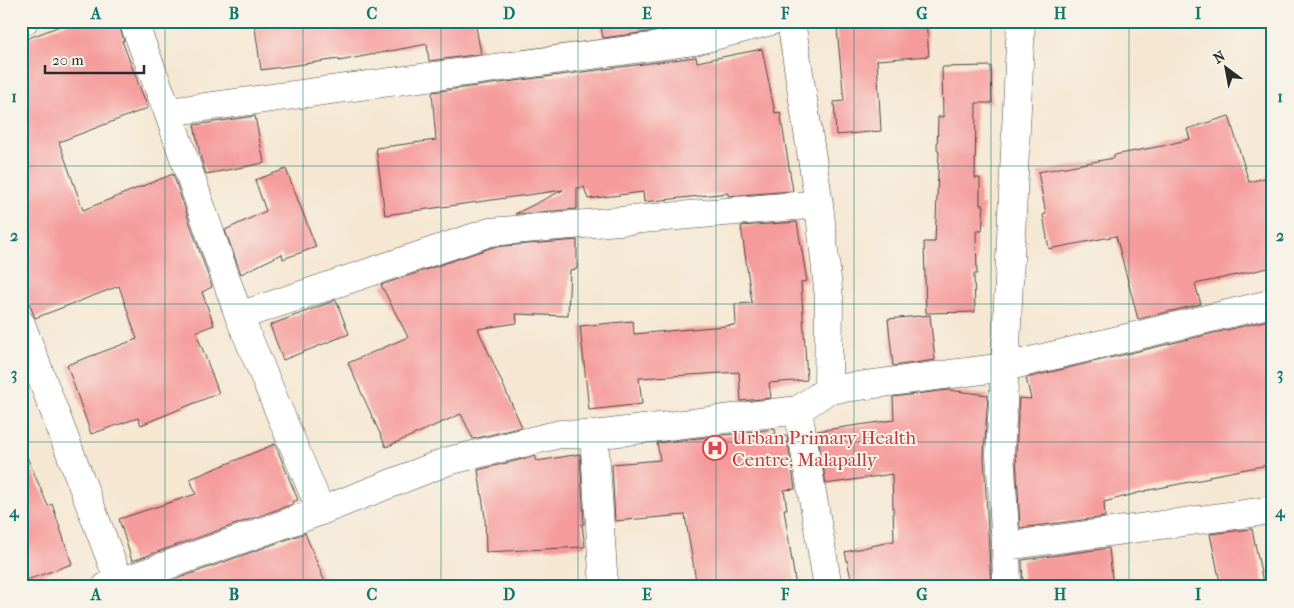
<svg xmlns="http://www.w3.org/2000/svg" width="1294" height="608" font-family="'IM FELL French Canon',serif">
  <rect width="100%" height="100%" fill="#f7f3e8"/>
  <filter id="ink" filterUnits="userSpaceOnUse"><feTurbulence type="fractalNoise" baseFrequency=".02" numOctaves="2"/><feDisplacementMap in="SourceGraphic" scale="10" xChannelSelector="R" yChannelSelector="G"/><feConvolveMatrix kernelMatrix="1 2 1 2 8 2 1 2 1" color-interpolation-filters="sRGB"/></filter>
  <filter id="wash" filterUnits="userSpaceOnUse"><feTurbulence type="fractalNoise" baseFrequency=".0096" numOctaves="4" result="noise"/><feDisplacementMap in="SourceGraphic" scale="20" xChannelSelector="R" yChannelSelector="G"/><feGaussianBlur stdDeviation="1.12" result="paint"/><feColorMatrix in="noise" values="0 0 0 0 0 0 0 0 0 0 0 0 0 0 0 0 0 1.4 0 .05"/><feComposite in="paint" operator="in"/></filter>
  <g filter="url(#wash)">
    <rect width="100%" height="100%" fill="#f5e7d2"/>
    <g id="blocks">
      <path fill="#f59b9b" d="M 73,21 L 118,21 L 124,41 L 122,41 L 148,108 L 59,142 L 83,210 L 173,174 L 212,287 L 202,292 L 214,325 L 196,332 L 219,393 L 141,425 L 138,418 L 91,434 L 67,365 L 137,339 L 119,286 L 35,318 L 21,282 L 21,41 Z
        M 254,21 L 475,21 L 481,54 L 429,61 L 427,44 L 339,61 L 339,59 L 261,70 Z
        M 600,21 L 691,21 L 692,26 L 603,38 Z
        M 915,21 L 926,21 L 929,56 L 877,60 L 881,131 L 836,135 L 834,102 L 844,101 L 837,29 Z
        M 762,49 L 775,113 L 780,112 L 793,191 L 728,196 L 728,193 L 644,202 L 643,192 L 588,199 L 584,187 L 577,188 L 577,209 L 515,214 L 563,190 L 385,215 L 376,148 L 436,140 L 432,92 L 696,57 L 697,62 Z
        M 991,66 L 992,103 L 976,103 L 975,178 L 980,178 L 980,205 L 984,205 L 982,231 L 976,231 L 977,274 L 974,274 L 975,312 L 926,313 L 924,242 L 935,242 L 939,151 L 937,151 L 938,117 L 943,117 L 942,67 Z
        M 255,116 L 264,163 L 206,174 L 201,159 L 194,125 Z
        M 1229,116 L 1249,182 L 1273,176 L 1273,267 L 1195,284 L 1201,304 L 1138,319 L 1116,236 L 1049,249 L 1043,215 L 1046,214 L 1038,172 L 1114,158 L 1114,155 L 1162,146 L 1190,139 L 1187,129 Z
        M 286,169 L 316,247 L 283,259 L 282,254 L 241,274 L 225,230 L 266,211 L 255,180 Z
        M 797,222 L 807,281 L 801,282 L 807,380 L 769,383 L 771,398 L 741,401 L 739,372 L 639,378 L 642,404 L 589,410 L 580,326 L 633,321 L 634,334 L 736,325 L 735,304 L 752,303 L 741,226 Z
        M 577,240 L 577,269 L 570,270 L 568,316 L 516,314 L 517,323 L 478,329 L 522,427 L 473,439 L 461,414 L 386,447 L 348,363 L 408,337 L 381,285 L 493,247 Z
        M 336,300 L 349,334 L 283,360 L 270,325 Z
        M 930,315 L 935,360 L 893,366 L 888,319 Z
        M 1273,319 L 1273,464 L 1209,476 L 1210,478 L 1149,490 L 1104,502 L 1105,517 L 1020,528 L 1016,454 L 1019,398 L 1031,399 L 1026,378 Z
        M 948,390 L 988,395 L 984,455 L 991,587 L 853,587 L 845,552 L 894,541 L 892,474 L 826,484 L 817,431 L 894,420 L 893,397 Z
        M 775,429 L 776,437 L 787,436 L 795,489 L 784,490 L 787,509 L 784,509 L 796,587 L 697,587 L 685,515 L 615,521 L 612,464 L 660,460 L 657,443 Z
        M 21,443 L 48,506 L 52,504 L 72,564 L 21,582 Z
        M 275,444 L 298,500 L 292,502 L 293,504 L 132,561 L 119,519 L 196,494 L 190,479 Z
        M 580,454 L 584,524 L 582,524 L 585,547 L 486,552 L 485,517 L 478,470 L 535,456 L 537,461 Z
        M 1252,529 L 1264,587 L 1221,587 L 1210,534 Z
        M 305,533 L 327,587 L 154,587 Z
        M 1109,548 L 1113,587 L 1023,587 L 1022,560 Z"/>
    </g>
  </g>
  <g filter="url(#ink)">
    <use href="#blocks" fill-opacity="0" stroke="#494744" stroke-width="1"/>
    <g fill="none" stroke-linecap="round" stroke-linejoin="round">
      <defs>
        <path id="minor" d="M 133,21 L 168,112 L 695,41 L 771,21
          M 791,21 L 819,204 L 829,298 L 828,390 L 1005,367 L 1273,303
          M 21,22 L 24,21
          M 168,112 L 239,316 L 321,511
          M 239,316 L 490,232 L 819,204
          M 21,324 L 119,581
          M 798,410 L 828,587
          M 594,435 L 604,587
          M 1006,546 L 1273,510
          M 106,587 L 321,511 L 448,461 L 560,434 L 594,435 L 798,410 L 828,390
          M 1007,587 L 1006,546 L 1000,454 L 1005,367 L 1021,21"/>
      </defs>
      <use href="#minor" stroke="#494744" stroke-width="29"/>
      <use href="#minor" stroke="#fff" stroke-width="28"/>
    </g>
  </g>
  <path fill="none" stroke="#0f766e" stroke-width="1" stroke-opacity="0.55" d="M 165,21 L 165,587M 303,21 L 303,587M 441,21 L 441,587M 578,21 L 578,587M 716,21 L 716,587M 854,21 L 854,587M 991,21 L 991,587M 1129,21 L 1129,587M 21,166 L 1273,166M 21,304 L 1273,304M 21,442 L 1273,442"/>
  <defs>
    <symbol id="hospital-ring" viewBox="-11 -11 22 22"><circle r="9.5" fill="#f7f3e8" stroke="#e0444e" stroke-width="1.5"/><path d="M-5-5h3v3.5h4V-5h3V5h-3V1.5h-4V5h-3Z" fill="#e0444e"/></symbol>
  </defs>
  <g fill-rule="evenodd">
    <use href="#hospital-ring" x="701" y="434" width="28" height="28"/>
  </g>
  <g text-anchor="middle" stroke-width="4" stroke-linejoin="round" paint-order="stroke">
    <g font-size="19" fill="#be3a42" stroke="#f7f3e8" text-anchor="start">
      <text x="732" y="444">Urban Primary Health<tspan x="732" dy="22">Centre, Malapally</tspan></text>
    </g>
  </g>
  <rect width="1294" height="608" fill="none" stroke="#f7f3e8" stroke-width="55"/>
  <g transform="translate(1226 68) rotate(328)" stroke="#f7f3e8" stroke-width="4" paint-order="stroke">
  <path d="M0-4L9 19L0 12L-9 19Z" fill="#2b2b2b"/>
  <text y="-8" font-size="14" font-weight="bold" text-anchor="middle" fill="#2b2b2b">N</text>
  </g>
  <path d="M45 65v8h99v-8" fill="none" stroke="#2b2b2b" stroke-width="2.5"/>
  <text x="52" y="65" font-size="15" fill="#2b2b2b" stroke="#f7f3e8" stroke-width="4" paint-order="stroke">20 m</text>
  <rect x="28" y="28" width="1238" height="552" fill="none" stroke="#0f766e" stroke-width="2"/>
  <g font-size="16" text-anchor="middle" font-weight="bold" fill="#0f766e">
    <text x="96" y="19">A</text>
    <text x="234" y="19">B</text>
    <text x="372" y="19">C</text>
    <text x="509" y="19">D</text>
    <text x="647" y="19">E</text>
    <text x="785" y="19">F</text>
    <text x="922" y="19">G</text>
    <text x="1060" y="19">H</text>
    <text x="1198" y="19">I</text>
    <text x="14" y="102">1</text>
    <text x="1280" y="102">1</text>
    <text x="14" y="241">2</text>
    <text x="1280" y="241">2</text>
    <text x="14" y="379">3</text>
    <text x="1280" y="379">3</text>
    <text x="14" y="517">4</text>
    <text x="1280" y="517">4</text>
    <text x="96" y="600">A</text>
    <text x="234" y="600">B</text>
    <text x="372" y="600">C</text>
    <text x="509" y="600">D</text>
    <text x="647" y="600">E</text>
    <text x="785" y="600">F</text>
    <text x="922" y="600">G</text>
    <text x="1060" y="600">H</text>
    <text x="1198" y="600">I</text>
  </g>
</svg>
